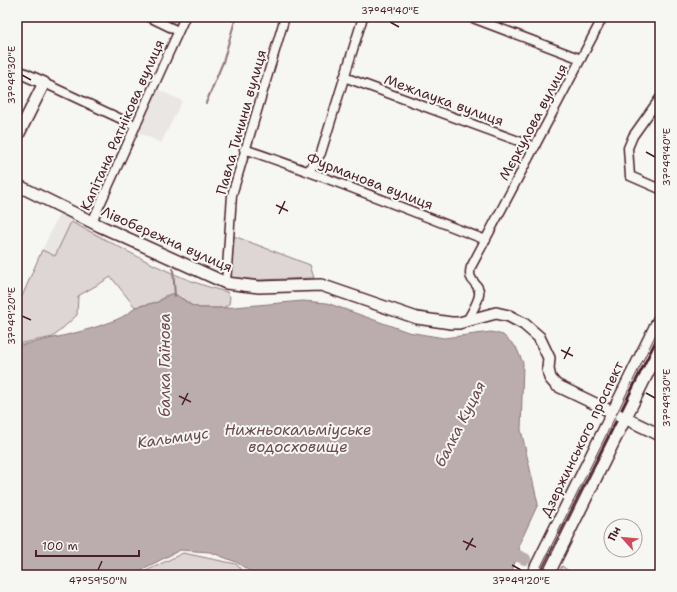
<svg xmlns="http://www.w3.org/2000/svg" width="677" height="592" font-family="'Shantell Sans',sans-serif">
  <rect width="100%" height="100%" fill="#f6f6f2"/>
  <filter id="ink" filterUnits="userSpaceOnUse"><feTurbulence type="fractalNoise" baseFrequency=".025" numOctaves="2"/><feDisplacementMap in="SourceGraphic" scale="8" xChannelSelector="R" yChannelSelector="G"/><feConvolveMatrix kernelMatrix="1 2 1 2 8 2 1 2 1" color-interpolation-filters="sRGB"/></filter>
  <g filter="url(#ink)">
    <path fill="#e9e6e3" d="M 157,89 L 182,101 L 161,143 L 138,132 Z
      M 60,212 L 104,235 L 80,286 L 34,268 Z
      M 660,400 L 660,420 L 652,417 Z"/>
    <path fill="#ddd6d5" stroke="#947a80" d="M 154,17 L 181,17 L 175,26 Z
      M 71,222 C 122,247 172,279 227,292 L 230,297 L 229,304 L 223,308 L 200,308 L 191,305 L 183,299 L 166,295 L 158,302 L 135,307 L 111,277 L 78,296 L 77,315 L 53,337 L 17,344 L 17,308 L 42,250 L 55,256 Z
      M 231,235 L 310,265 L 314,278 L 259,280 L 228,277 Z
      M 183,553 L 236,564 L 246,575 L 138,575 Z
      M 562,566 L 574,575 L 558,575 Z"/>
    <path fill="#bbadae" stroke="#8e747a" d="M 170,294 L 175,294 L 191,305 L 200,308 L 223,308 L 303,301 L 327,303 L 408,332 L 444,338 L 491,332 L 503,335 L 516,347 L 523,363 L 521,430 L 538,504 L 519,545 L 520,557 L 515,562 L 511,575 L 256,575 L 236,562 L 210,552 L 180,550 L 131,575 L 17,575 L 17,346 C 42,340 123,326 135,307 L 158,302 Z"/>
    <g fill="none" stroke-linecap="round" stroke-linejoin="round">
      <path stroke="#8e747a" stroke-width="2" d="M 206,103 L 223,62 L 236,17
        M 173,269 L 175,296"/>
      <path stroke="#bbadae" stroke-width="12" d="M 507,551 L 525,559"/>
      <defs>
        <path id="street" d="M 149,17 L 178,31
          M 470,17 L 581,59
          M 344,77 L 535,147
          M 44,83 L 136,126
          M 660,98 L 633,136 L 628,148 L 630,176 L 660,189
          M 244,149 C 326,176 405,209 486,240
          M 308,170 L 314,165 L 321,153 L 363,17
          M 92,222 L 185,17
          M 226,283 L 232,195 L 285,17
          M 467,321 C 471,313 478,303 479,295 C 481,282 466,283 471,267 L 603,17"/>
        <path id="secondary" d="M 17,71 L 44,83 L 17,137
          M 17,185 L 100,226 L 226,283 L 259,287 L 321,285 L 417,318 L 451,323 L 459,323 L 496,313 L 509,316 L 524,324 L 539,337 L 549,358 L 548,369 L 550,378 L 556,385 L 660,435
          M 532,575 L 660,317
          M 548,575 L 660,348"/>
      </defs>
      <use href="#street" stroke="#4a1f2b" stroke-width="11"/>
      <use href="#secondary" stroke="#4a1f2b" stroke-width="14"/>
      <use href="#street" stroke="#f6f6f2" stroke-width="8"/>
      <use href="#secondary" stroke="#f6f6f2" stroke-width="11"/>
      <path stroke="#4a1f2b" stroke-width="1" d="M 537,575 L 660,326"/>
    </g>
  </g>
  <path fill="none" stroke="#4a1f2b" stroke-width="1.5" d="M 390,22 L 399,27M 22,75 L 31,80M 646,152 L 655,157M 276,205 L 288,211M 279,214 L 285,201M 22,316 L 31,320M 561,350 L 573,356M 564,359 L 570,347M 646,393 L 655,398M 179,396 L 191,402M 182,405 L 188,393M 463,541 L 476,547M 466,550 L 473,538M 512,565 L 521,570M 98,570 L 102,561"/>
  <g text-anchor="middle" stroke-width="4" stroke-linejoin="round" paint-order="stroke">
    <g font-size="14" fill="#4a1f2b" stroke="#f6f6f2">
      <text transform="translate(444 100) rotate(20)" y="5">Межлаука вулиця</text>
      <text transform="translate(241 122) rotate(-74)" y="5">Павла Тичини вулиця</text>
      <text transform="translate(533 122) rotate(-62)" y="5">Мєркулова вулиця</text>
      <text transform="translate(122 125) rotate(-66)" y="5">Капітана Ратнікова вулиця</text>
      <text transform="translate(370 181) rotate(21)" y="5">Фурманова вулиця</text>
      <text transform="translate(167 239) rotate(24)" y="5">Лівобережна вулиця</text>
      <text transform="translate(582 439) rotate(-64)" y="5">Дзержинського проспект</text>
    </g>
    <g font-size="15" font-style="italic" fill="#6c4a52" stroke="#f6f6f2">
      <text transform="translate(165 365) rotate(-90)" y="5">балка Гаїнова</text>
      <text transform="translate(460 424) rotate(-63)" y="5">балка Куцая</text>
      <text x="298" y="435">Нижньокальміуське<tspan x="298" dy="17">водосховище</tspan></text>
      <text transform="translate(173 438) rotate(-8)" y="5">Кальмиус</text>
    </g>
  </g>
  <rect width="677" height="592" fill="none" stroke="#f6f6f2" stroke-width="44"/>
  <g transform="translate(623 538) rotate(297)"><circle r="19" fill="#f6f6f2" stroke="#b1a0a2"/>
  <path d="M0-3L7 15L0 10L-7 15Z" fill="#d1495b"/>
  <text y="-6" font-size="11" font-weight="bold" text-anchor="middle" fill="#4a1f2b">Пн</text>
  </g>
  <path d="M36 550v6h103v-6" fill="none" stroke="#4a1f2b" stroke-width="2"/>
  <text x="42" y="550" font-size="12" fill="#4a1f2b" stroke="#f6f6f2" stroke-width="3" paint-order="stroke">100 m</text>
  <rect x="22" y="22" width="633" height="548" fill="none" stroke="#4a1f2b" stroke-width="1.5"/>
  <g font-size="10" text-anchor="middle" fill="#4a1f2b">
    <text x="390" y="14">37°49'40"E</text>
    <text transform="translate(11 75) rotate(-90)" y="4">37°49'30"E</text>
    <text transform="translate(666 157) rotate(-90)" y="4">37°49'40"E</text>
    <text transform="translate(11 316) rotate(-90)" y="4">37°49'20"E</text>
    <text transform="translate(666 398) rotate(-90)" y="4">37°49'30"E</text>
    <text x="98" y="584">47°59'50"N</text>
    <text x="521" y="584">37°49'20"E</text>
  </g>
</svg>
